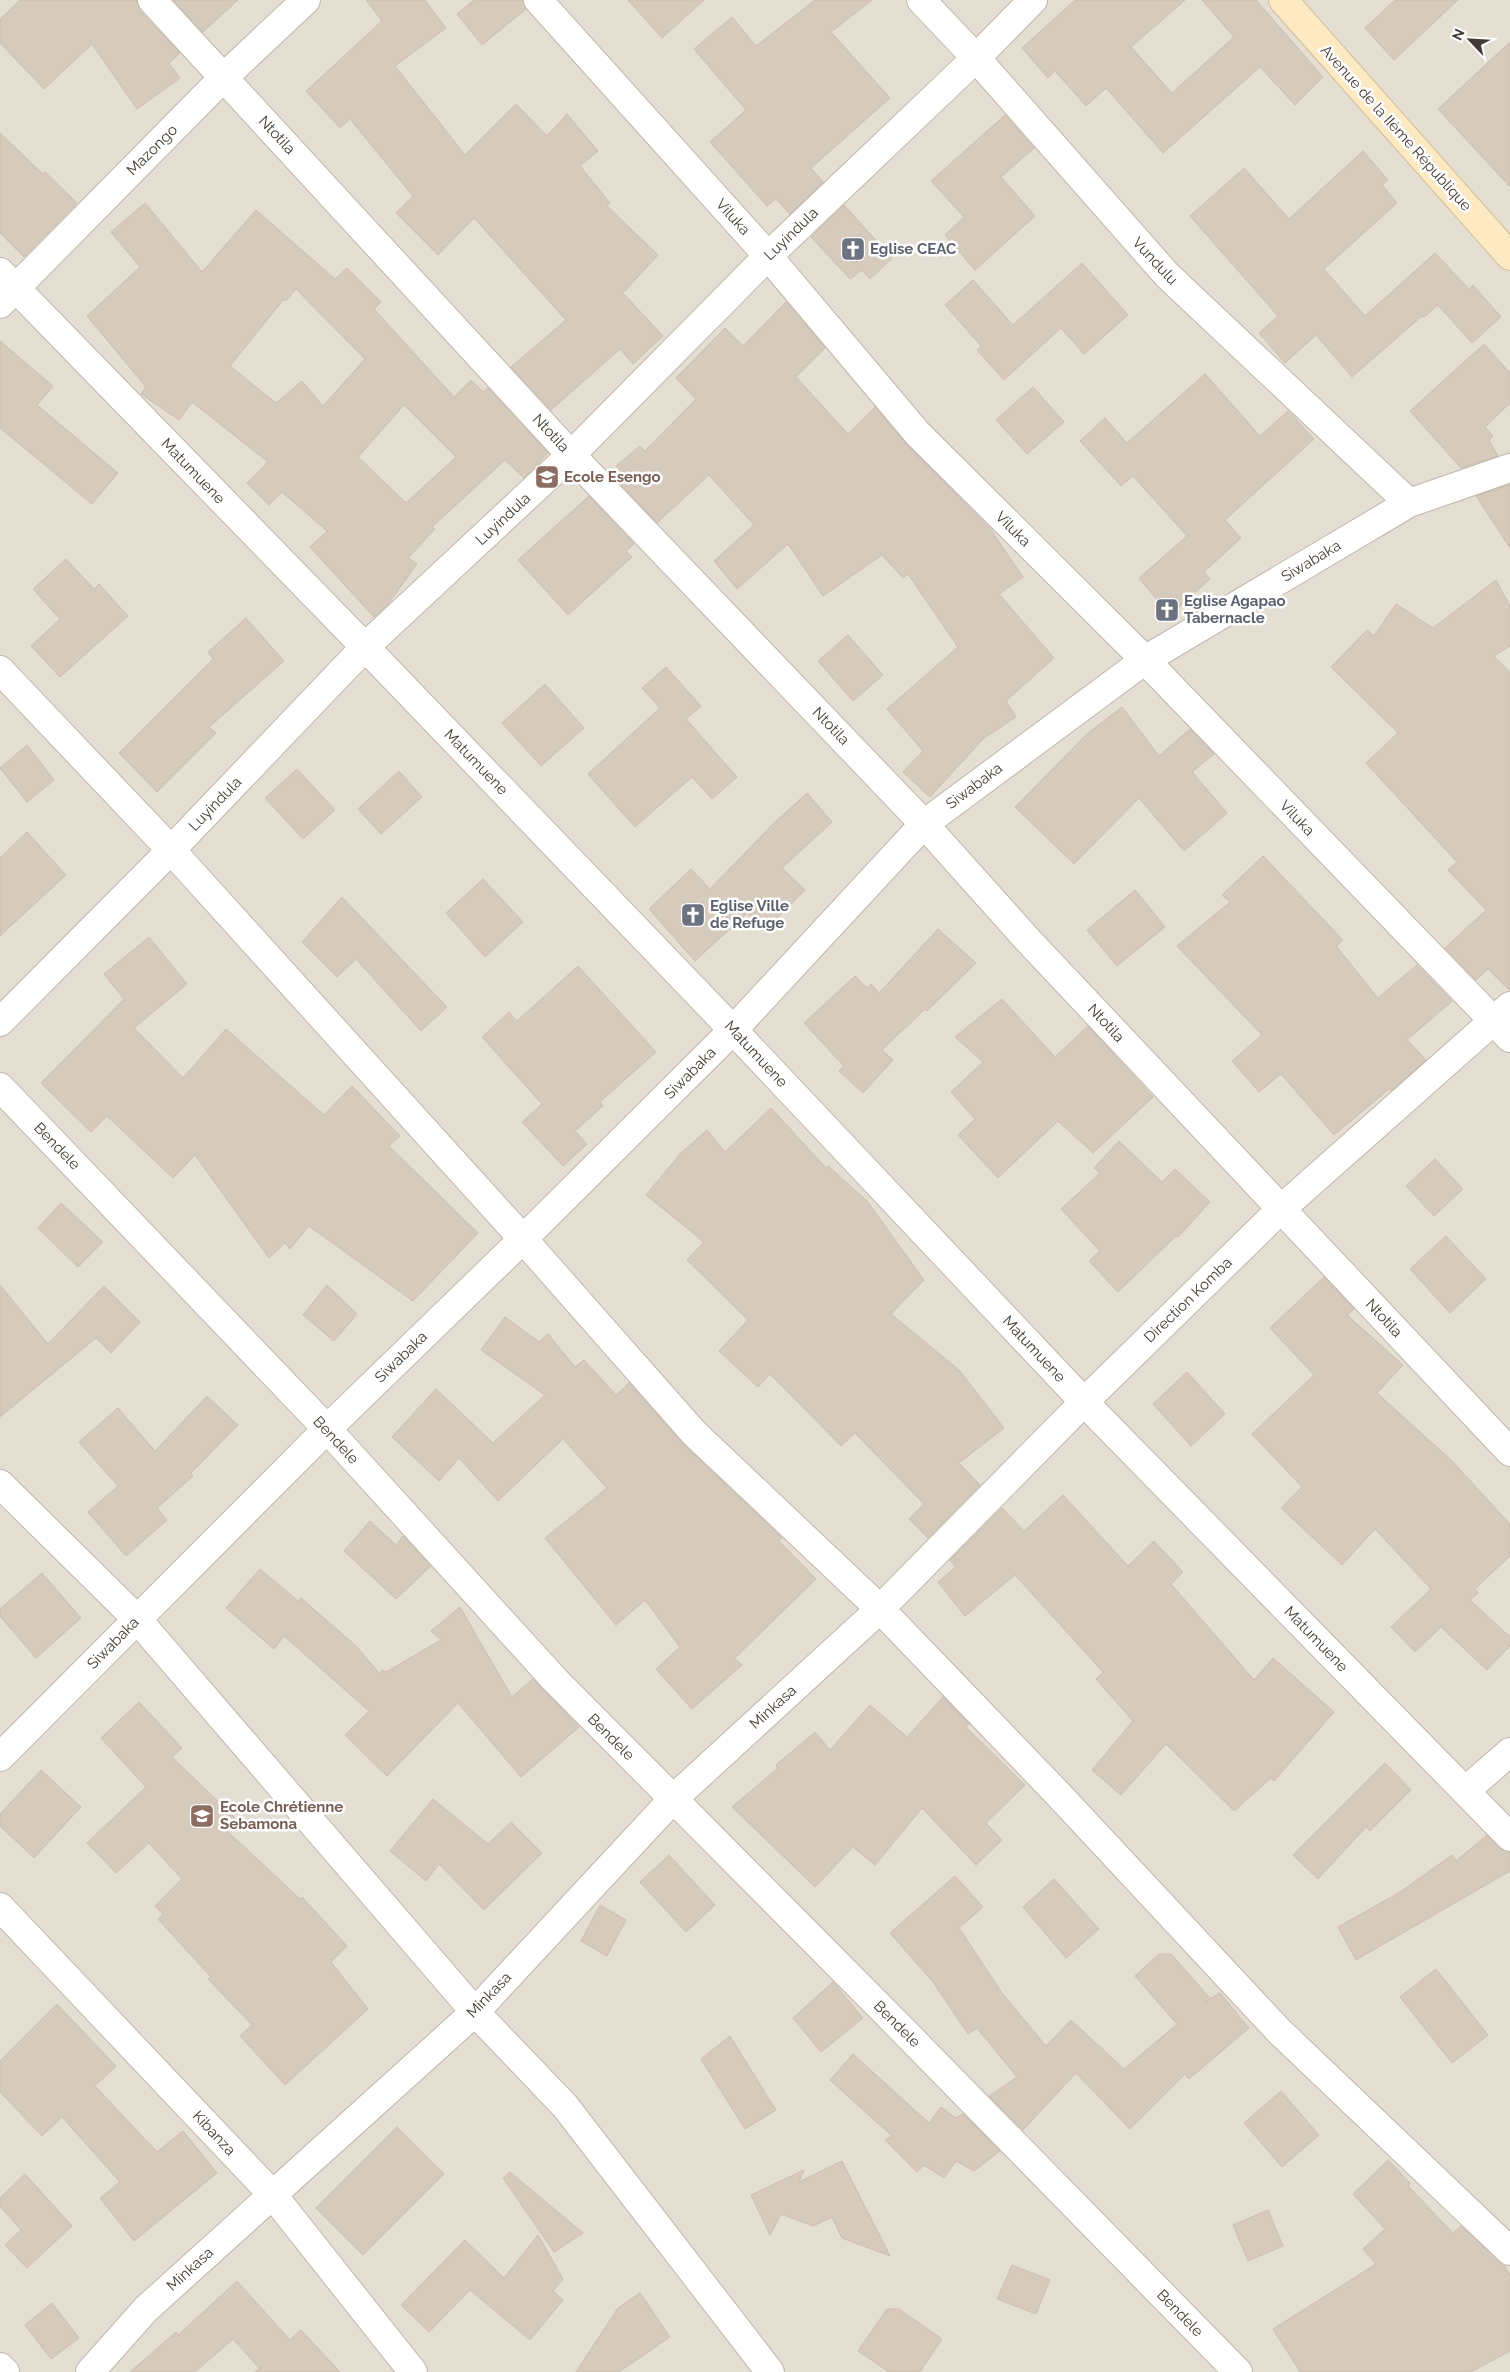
<svg xmlns="http://www.w3.org/2000/svg" width="1510" height="2372" font-family="Raleway,sans-serif">
  <rect width="100%" height="100%" fill="#f2ece4"/>
  <path fill="#e5ded2" d="M 0,0 L 1510,0 L 1510,2372 L 0,2372 Z"/>
  <path fill="#d6cabd" stroke="#cdbead" fill-rule="evenodd" d="M 20,0 L 137,0 L 140,11 L 180,53 L 169,63 L 180,78 L 137,109 L 92,44 L 44,89 L 0,43 L 0,19 Z
    M 173,0 L 238,0 L 203,32 Z
    M 366,0 L 425,0 L 446,28 L 395,66 L 465,155 L 516,104 L 547,136 L 567,114 L 598,151 L 580,166 L 610,203 L 607,206 L 658,255 L 623,293 L 663,336 L 633,364 L 620,349 L 551,410 L 511,367 L 566,320 L 474,218 L 438,255 L 396,213 L 413,196 L 350,119 L 340,128 L 306,91 L 382,21 Z
    M 474,0 L 523,0 L 526,9 L 482,45 L 457,14 Z
    M 628,0 L 704,0 L 662,38 Z
    M 815,0 L 872,0 L 831,32 L 890,98 L 811,168 L 823,182 L 790,214 L 776,199 L 767,206 L 710,142 L 746,110 L 694,49 L 732,17 L 756,46 Z
    M 1075,0 L 1185,0 L 1131,47 L 1172,93 L 1234,37 L 1202,0 L 1256,0 L 1323,77 L 1295,105 L 1260,67 L 1163,153 L 1106,88 L 1086,106 L 1055,71 L 1048,78 L 1022,48 Z
    M 1395,0 L 1458,0 L 1394,60 L 1365,28 Z
    M 1510,42 L 1510,187 L 1438,109 Z
    M 1005,115 L 1034,148 L 1001,177 L 1035,216 L 975,270 L 945,235 L 964,217 L 931,181 Z
    M 0,133 L 43,174 L 45,172 L 77,203 L 24,257 L 0,233 Z
    M 1363,151 L 1388,180 L 1382,185 L 1397,203 L 1324,269 L 1365,316 L 1435,253 L 1469,289 L 1473,285 L 1501,317 L 1472,343 L 1438,305 L 1424,317 L 1422,316 L 1352,377 L 1316,335 L 1285,363 L 1259,333 L 1278,316 L 1190,216 L 1244,168 L 1289,219 Z
    M 145,203 L 202,272 L 256,210 L 335,279 L 347,268 L 381,302 L 374,309 L 454,397 L 471,380 L 483,392 L 488,388 L 548,453 L 524,478 L 505,460 L 432,527 L 435,529 L 408,558 L 417,564 L 388,604 L 374,617 L 310,547 L 327,531 L 282,492 L 269,505 L 247,483 L 268,462 L 192,402 L 179,420 L 141,394 L 146,387 L 87,316 L 140,267 L 111,232 ZM 296,289 L 365,359 L 323,406 L 302,381 L 276,403 L 230,366 L 284,299 L 286,301 ZM 404,405 L 456,457 L 406,503 L 358,457 Z
    M 844,205 L 892,258 L 870,279 L 862,270 L 850,279 L 811,237 Z
    M 1082,263 L 1128,315 L 1084,354 L 1061,328 L 1004,380 L 977,350 L 981,346 L 945,305 L 973,280 L 1013,325 Z
    M 786,302 L 825,348 L 796,377 L 848,434 L 875,407 L 907,445 L 988,526 L 1023,577 L 999,594 L 1054,658 L 1006,701 L 1016,717 L 983,739 L 930,797 L 903,772 L 923,751 L 887,709 L 958,647 L 908,574 L 903,578 L 882,555 L 823,596 L 788,544 L 737,589 L 714,561 L 754,525 L 709,475 L 657,523 L 612,475 L 619,469 L 616,466 L 640,446 L 645,451 L 696,399 L 676,378 L 725,328 L 743,346 Z
    M 0,341 L 53,386 L 37,405 L 118,473 L 92,504 L 0,428 Z
    M 1484,344 L 1510,373 L 1510,403 L 1485,427 L 1493,436 L 1489,440 L 1498,456 L 1461,468 L 1410,411 Z
    M 1205,374 L 1260,436 L 1288,411 L 1314,439 L 1225,520 L 1241,538 L 1204,572 L 1210,579 L 1170,615 L 1139,578 L 1187,536 L 1133,476 L 1121,486 L 1080,441 L 1105,418 L 1127,443 Z
    M 1033,387 L 1064,422 L 1027,454 L 996,420 Z
    M 1510,485 L 1510,548 L 1476,496 Z
    M 589,496 L 634,544 L 626,551 L 632,557 L 568,615 L 518,560 Z
    M 66,559 L 94,589 L 99,584 L 128,616 L 60,677 L 31,646 L 60,619 L 33,589 Z
    M 1496,580 L 1510,606 L 1510,646 L 1494,656 L 1510,673 L 1510,991 L 1488,969 L 1476,980 L 1445,948 L 1486,910 L 1448,870 L 1457,862 L 1366,763 L 1398,733 L 1331,667 L 1367,630 L 1374,636 L 1396,604 L 1433,628 Z
    M 246,618 L 284,661 L 209,727 L 216,733 L 157,792 L 119,753 L 213,659 L 208,652 Z
    M 848,635 L 883,675 L 853,701 L 818,661 Z
    M 666,667 L 701,706 L 686,719 L 737,777 L 712,799 L 692,777 L 635,827 L 588,774 L 660,708 L 642,688 Z
    M 545,684 L 584,728 L 541,766 L 502,723 Z
    M 1122,707 L 1159,756 L 1190,729 L 1214,754 L 1192,772 L 1227,813 L 1184,851 L 1139,798 L 1074,864 L 1015,807 L 1088,733 Z
    M 27,745 L 54,780 L 27,802 L 0,768 Z
    M 297,769 L 335,810 L 303,839 L 265,798 Z
    M 399,771 L 422,797 L 381,834 L 358,809 Z
    M 807,793 L 832,822 L 782,868 L 805,890 L 765,930 L 747,913 L 695,961 L 649,909 L 691,869 L 710,889 L 774,823 Z
    M 27,832 L 66,875 L 0,936 L 0,858 Z
    M 1263,856 L 1343,940 L 1336,946 L 1378,998 L 1417,965 L 1452,1001 L 1407,1040 L 1426,1060 L 1391,1091 L 1389,1089 L 1334,1135 L 1281,1074 L 1259,1092 L 1232,1061 L 1262,1035 L 1177,946 L 1230,902 L 1222,895 Z
    M 483,879 L 523,922 L 485,957 L 446,913 Z
    M 1135,890 L 1165,927 L 1117,966 L 1087,930 Z
    M 342,897 L 447,1007 L 421,1031 L 356,959 L 337,977 L 302,942 Z
    M 938,929 L 976,963 L 927,1011 L 925,1009 L 882,1050 L 893,1060 L 863,1093 L 839,1071 L 844,1066 L 804,1023 L 855,976 L 867,988 L 871,984 L 879,993 Z
    M 149,937 L 187,984 L 134,1028 L 183,1078 L 226,1029 L 324,1115 L 352,1086 L 400,1136 L 389,1146 L 478,1233 L 413,1301 L 309,1226 L 290,1249 L 285,1243 L 269,1258 L 195,1155 L 173,1178 L 107,1116 L 91,1132 L 41,1083 L 124,999 L 104,974 Z
    M 578,966 L 656,1052 L 600,1102 L 603,1106 L 575,1131 L 587,1144 L 563,1166 L 522,1122 L 542,1104 L 482,1037 L 509,1012 L 517,1021 Z
    M 1002,999 L 1055,1057 L 1088,1026 L 1153,1097 L 1093,1153 L 1058,1121 L 998,1178 L 958,1135 L 975,1119 L 951,1092 L 983,1062 L 955,1037 Z
    M 771,1108 L 826,1168 L 828,1166 L 867,1201 L 924,1280 L 891,1314 L 959,1370 L 1004,1428 L 959,1463 L 980,1485 L 928,1538 L 909,1519 L 924,1504 L 855,1433 L 841,1446 L 770,1374 L 758,1387 L 719,1351 L 748,1320 L 687,1260 L 704,1242 L 646,1195 L 681,1153 L 707,1130 L 725,1152 Z
    M 1119,1141 L 1162,1182 L 1175,1169 L 1210,1202 L 1178,1237 L 1176,1236 L 1118,1292 L 1089,1261 L 1100,1251 L 1061,1209 L 1100,1173 L 1094,1168 Z
    M 1435,1159 L 1463,1189 L 1434,1216 L 1406,1186 Z
    M 61,1203 L 103,1242 L 78,1267 L 38,1228 Z
    M 1446,1236 L 1486,1279 L 1450,1313 L 1410,1269 Z
    M 1324,1277 L 1354,1309 L 1347,1315 L 1403,1365 L 1377,1393 L 1452,1461 L 1510,1524 L 1510,1556 L 1475,1589 L 1478,1593 L 1470,1600 L 1510,1637 L 1510,1646 L 1487,1670 L 1441,1627 L 1415,1652 L 1391,1627 L 1431,1589 L 1375,1529 L 1342,1565 L 1281,1508 L 1302,1487 L 1252,1434 L 1314,1375 L 1270,1328 Z
    M 0,1285 L 48,1344 L 104,1286 L 140,1322 L 111,1353 L 96,1338 L 0,1417 Z
    M 327,1285 L 357,1314 L 334,1341 L 303,1315 Z
    M 505,1317 L 539,1342 L 548,1334 L 575,1367 L 584,1360 L 616,1395 L 629,1383 L 683,1444 L 782,1538 L 779,1541 L 816,1579 L 735,1658 L 742,1665 L 692,1709 L 656,1669 L 680,1647 L 645,1600 L 616,1625 L 545,1538 L 607,1488 L 563,1439 L 498,1501 L 459,1458 L 439,1481 L 392,1437 L 436,1389 L 493,1443 L 545,1395 L 481,1350 Z
    M 1187,1372 L 1225,1414 L 1191,1446 L 1153,1404 Z
    M 207,1396 L 238,1425 L 191,1473 L 193,1476 L 157,1508 L 167,1520 L 126,1556 L 88,1512 L 118,1486 L 79,1442 L 118,1408 L 155,1451 Z
    M 1063,1495 L 1128,1566 L 1154,1541 L 1183,1572 L 1171,1584 L 1254,1680 L 1273,1658 L 1334,1712 L 1274,1781 L 1271,1778 L 1234,1811 L 1166,1744 L 1121,1795 L 1092,1770 L 1133,1721 L 1096,1679 L 1103,1672 L 1015,1575 L 965,1616 L 938,1582 L 956,1567 L 950,1560 L 1002,1508 L 1024,1531 Z
    M 370,1521 L 396,1545 L 403,1536 L 431,1566 L 396,1599 L 344,1551 Z
    M 260,1569 L 298,1601 L 301,1598 L 356,1646 L 379,1673 L 383,1670 L 386,1672 L 441,1640 L 431,1631 L 460,1607 L 512,1697 L 533,1679 L 579,1727 L 521,1777 L 458,1703 L 387,1776 L 345,1735 L 369,1711 L 284,1636 L 274,1649 L 226,1608 Z
    M 42,1573 L 81,1618 L 36,1658 L 0,1616 L 0,1609 Z
    M 943,1697 L 969,1724 L 966,1727 L 1025,1785 L 986,1823 L 1002,1840 L 976,1865 L 922,1808 L 875,1865 L 853,1847 L 815,1887 L 732,1807 L 778,1768 L 776,1765 L 815,1732 L 830,1750 L 870,1705 L 907,1737 Z
    M 139,1702 L 182,1748 L 172,1757 L 235,1818 L 225,1829 L 300,1899 L 302,1897 L 347,1946 L 331,1962 L 368,2009 L 285,2085 L 240,2036 L 252,2025 L 208,1979 L 211,1977 L 158,1919 L 163,1914 L 155,1906 L 182,1879 L 149,1843 L 116,1873 L 87,1843 L 146,1787 L 101,1738 Z
    M 1385,1763 L 1411,1790 L 1370,1831 L 1366,1827 L 1318,1879 L 1293,1855 Z
    M 41,1770 L 81,1807 L 34,1858 L 0,1826 L 0,1814 Z
    M 433,1799 L 488,1844 L 511,1822 L 542,1853 L 484,1910 L 439,1864 L 426,1881 L 390,1851 Z
    M 1487,1835 L 1499,1848 L 1510,1852 L 1510,1871 L 1356,1960 L 1338,1927 L 1400,1892 L 1452,1855 L 1456,1861 Z
    M 669,1855 L 715,1905 L 686,1932 L 640,1882 Z
    M 955,1876 L 983,1907 L 959,1928 L 1002,1993 L 1046,2046 L 1071,2020 L 1124,2069 L 1177,2024 L 1135,1976 L 1159,1954 L 1171,1954 L 1209,1997 L 1204,2002 L 1220,1993 L 1249,2028 L 1189,2079 L 1185,2074 L 1130,2129 L 1076,2073 L 1023,2130 L 989,2096 L 1017,2077 L 977,2028 L 968,2034 L 933,1982 L 890,1933 Z
    M 1054,1879 L 1099,1929 L 1066,1958 L 1023,1907 Z
    M 600,1905 L 626,1920 L 607,1956 L 581,1941 Z
    M 1436,1969 L 1488,2035 L 1452,2063 L 1400,1997 Z
    M 833,1982 L 863,2018 L 821,2052 L 793,2018 Z
    M 57,2004 L 116,2066 L 95,2086 L 157,2152 L 183,2131 L 217,2173 L 134,2241 L 100,2198 L 120,2182 L 62,2117 L 42,2136 L 0,2092 L 0,2061 Z
    M 730,2036 L 776,2110 L 745,2129 L 701,2059 Z
    M 853,2054 L 929,2123 L 941,2107 L 956,2118 L 963,2114 L 1000,2151 L 974,2171 L 956,2161 L 944,2178 L 924,2165 L 917,2172 L 885,2140 L 892,2136 L 830,2080 Z
    M 1281,2091 L 1319,2135 L 1282,2167 L 1244,2123 Z
    M 397,2127 L 444,2174 L 363,2255 L 316,2208 Z
    M 1388,2160 L 1410,2183 L 1408,2186 L 1453,2233 L 1461,2226 L 1503,2264 L 1510,2275 L 1510,2351 L 1471,2372 L 1300,2372 L 1273,2329 L 1376,2264 L 1363,2249 L 1385,2229 L 1353,2194 Z
    M 842,2161 L 890,2256 L 842,2238 L 832,2217 L 813,2226 L 781,2214 L 770,2235 L 751,2195 L 804,2170 L 799,2182 Z
    M 510,2172 L 583,2233 L 554,2252 L 503,2178 Z
    M 25,2174 L 72,2226 L 27,2268 L 5,2245 L 21,2230 L 0,2206 L 0,2198 Z
    M 1268,2210 L 1283,2246 L 1248,2261 L 1233,2225 Z
    M 538,2235 L 563,2279 L 553,2291 L 563,2300 L 530,2340 L 470,2290 L 429,2332 L 401,2305 L 465,2240 L 504,2278 Z
    M 1012,2265 L 1050,2280 L 1036,2314 L 997,2299 Z
    M 237,2281 L 290,2340 L 301,2330 L 340,2372 L 255,2372 L 259,2368 L 233,2339 L 195,2372 L 130,2372 L 176,2332 L 178,2335 Z
    M 640,2293 L 670,2337 L 619,2372 L 576,2372 L 618,2308 Z
    M 52,2303 L 79,2338 L 51,2359 L 25,2325 Z
    M 887,2309 L 899,2309 L 942,2339 L 920,2372 L 889,2372 L 858,2351 Z"/>
  <g fill="none" stroke-linecap="round" stroke-linejoin="round">
    <defs>
      <path id="street" d="M 152,0 L 571,455 L 924,824 L 1026,938 L 1510,1452
        M 538,0 L 768,256 L 918,434 L 1145,660 L 1510,1038
        M 921,0 L 976,58 L 1167,275 L 1409,503
        M 0,272 L 365,647 L 733,1030 L 1084,1402 L 1510,1837
        M 0,304 L 224,77 L 306,0
        M 0,670 L 171,850 L 523,1239 L 694,1433 L 880,1609 L 1058,1794 L 1279,2031 L 1510,2251
        M 0,1022 L 171,850 L 365,647 L 571,455 L 768,256 L 976,58 L 1033,0
        M 0,1087 L 327,1429 L 555,1680 L 886,2013 L 1238,2372
        M 0,1484 L 137,1619 L 475,2012 L 565,2106 L 770,2372
        M 0,1757 L 327,1429 L 523,1239 L 733,1030 L 924,824 L 1145,660 L 1409,503 L 1510,468
        M 1465,1791 L 1510,1752
        M 0,1907 L 272,2194 L 413,2372
        M 0,2367 L 5,2372
        M 90,2372 L 146,2309 L 475,2012 L 673,1799 L 880,1609 L 1084,1402 L 1281,1209 L 1510,1006"/>
      <path id="secondary" d="M 1283,0 L 1510,256"/>
    </defs>
    <use href="#street" stroke="#c0b6aa" stroke-width="30"/>
    <use href="#secondary" stroke="#d1bc95" stroke-width="30"/>
    <use href="#street" stroke="#fff" stroke-width="28"/>
    <use href="#secondary" stroke="#fdeac2" stroke-width="28"/>
  </g>
  <defs>
    <symbol id="church-square" viewBox="-11 -11 22 22"><rect x="-9" y="-9" width="18" height="18" rx="4" fill="#6b7280" stroke="#fff"/><path d="M-1.2-6h2.4v3.5h3.3v2.4h-3.3V6h-2.4V-.1h-3.3v-2.4h3.3Z" fill="#fff"/></symbol>
    <symbol id="school-square" viewBox="-11 -11 22 22"><rect x="-9" y="-9" width="18" height="18" rx="4" fill="#8d6e63" stroke="#fff"/><path d="M0-5L7-2L0 1L-7-2ZM-4 1L0 2.5L4 1V4Q0 6-4 4Z" fill="#fff"/></symbol>
  </defs>
  <g fill-rule="evenodd">
    <use href="#church-square" x="839" y="235" width="28" height="28"/>
    <use href="#school-square" x="533" y="463" width="28" height="28"/>
    <use href="#church-square" x="1153" y="596" width="28" height="28"/>
    <use href="#church-square" x="679" y="901" width="28" height="28"/>
    <use href="#school-square" x="188" y="1802" width="28" height="28"/>
  </g>
  <g text-anchor="middle" stroke-width="5" stroke-linejoin="round" paint-order="stroke">
    <g font-size="15" fill="#433c34" stroke="#fff">
      <text transform="translate(1396 128) rotate(48)" y="5">Avenue de la IIème République</text>
      <text transform="translate(277 135) rotate(47)" y="5">Ntotila</text>
      <text transform="translate(152 150) rotate(-45)" y="5">Mazongo</text>
      <text transform="translate(733 217) rotate(48)" y="5">Viluka</text>
      <text transform="translate(791 234) rotate(-44)" y="5">Luyindula</text>
      <text transform="translate(1155 261) rotate(47)" y="5">Vundulu</text>
      <text transform="translate(551 433) rotate(47)" y="5">Ntotila</text>
      <text transform="translate(193 471) rotate(46)" y="5">Matumuene</text>
      <text transform="translate(503 519) rotate(-43)" y="5">Luyindula</text>
      <text transform="translate(1013 529) rotate(45)" y="5">Viluka</text>
      <text transform="translate(1311 561) rotate(-31)" y="5">Siwabaka</text>
      <text transform="translate(831 726) rotate(46)" y="5">Ntotila</text>
      <text transform="translate(476 762) rotate(46)" y="5">Matumuene</text>
      <text transform="translate(974 786) rotate(-37)" y="5">Siwabaka</text>
      <text transform="translate(215 804) rotate(-46)" y="5">Luyindula</text>
      <text transform="translate(1297 818) rotate(46)" y="5">Viluka</text>
      <text transform="translate(1106 1023) rotate(47)" y="5">Ntotila</text>
      <text transform="translate(756 1054) rotate(47)" y="5">Matumuene</text>
      <text transform="translate(690 1073) rotate(-45)" y="5">Siwabaka</text>
      <text transform="translate(57 1146) rotate(46)" y="5">Bendele</text>
      <text transform="translate(1188 1300) rotate(-44)" y="5">Direction Komba</text>
      <text transform="translate(1384 1318) rotate(47)" y="5">Ntotila</text>
      <text transform="translate(1034 1349) rotate(47)" y="5">Matumuene</text>
      <text transform="translate(401 1357) rotate(-44)" y="5">Siwabaka</text>
      <text transform="translate(336 1440) rotate(47)" y="5">Bendele</text>
      <text transform="translate(1316 1639) rotate(46)" y="5">Matumuene</text>
      <text transform="translate(113 1643) rotate(-45)" y="5">Siwabaka</text>
      <text transform="translate(773 1707) rotate(-42)" y="5">Minkasa</text>
      <text transform="translate(611 1737) rotate(45)" y="5">Bendele</text>
      <text transform="translate(489 1995) rotate(-46)" y="5">Minkasa</text>
      <text transform="translate(897 2024) rotate(45)" y="5">Bendele</text>
      <text transform="translate(214 2133) rotate(47)" y="5">Kibanza</text>
      <text transform="translate(190 2269) rotate(-42)" y="5">Minkasa</text>
      <text transform="translate(1180 2313) rotate(46)" y="5">Bendele</text>
    </g>
    <g font-size="15" font-weight="bold" fill="#5b616d" stroke="#fff" text-anchor="start">
      <text x="870" y="254">Eglise CEAC</text>
      <text x="1184" y="606">Eglise Agapao<tspan x="1184" dy="17">Tabernacle</tspan></text>
      <text x="710" y="911">Eglise Ville<tspan x="710" dy="17">de Refuge</tspan></text>
    </g>
    <g font-size="15" font-weight="bold" fill="#785e54" stroke="#fff" text-anchor="start">
      <text x="564" y="482">Ecole Esengo</text>
      <text x="220" y="1812">Ecole Chrétienne<tspan x="220" dy="17">Sebamona</tspan></text>
    </g>
  </g>
  <g transform="translate(1470 40) rotate(295)" stroke="#ffffff" stroke-width="4" paint-order="stroke">
  <path d="M0-4L9 19L0 12L-9 19Z" fill="#433c34"/>
  <text y="-8" font-size="14" font-weight="bold" text-anchor="middle" fill="#433c34">N</text>
  </g>
</svg>
